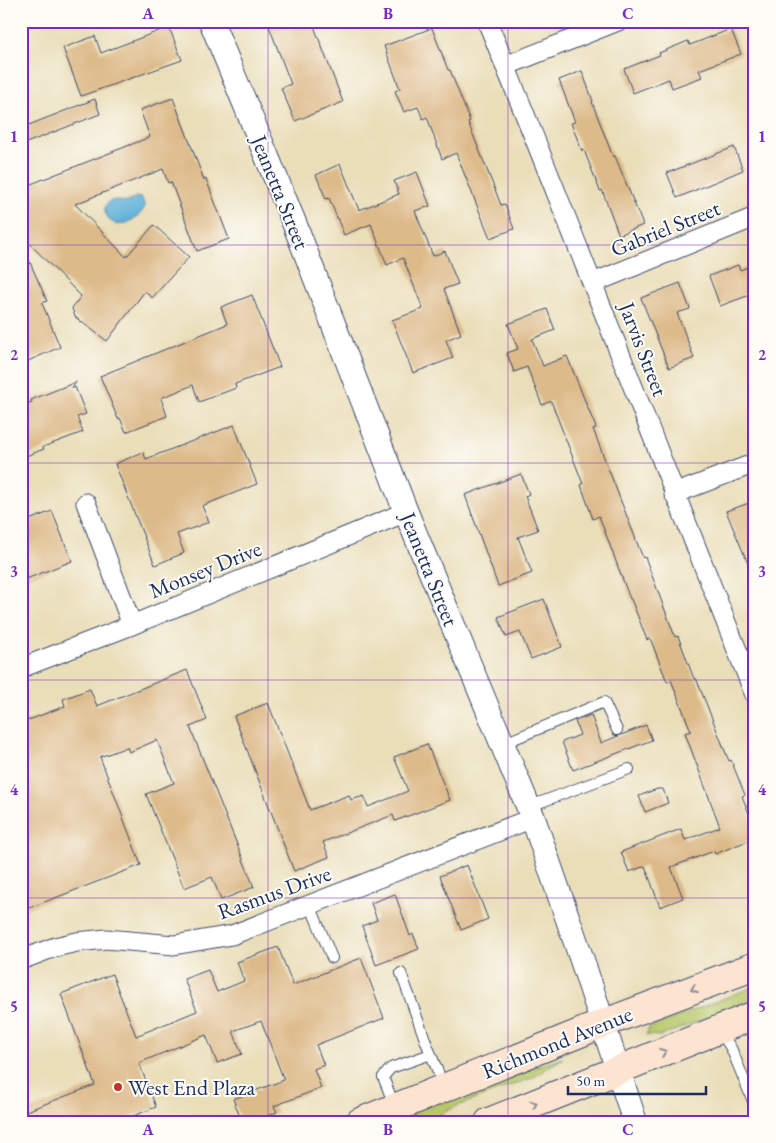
<svg xmlns="http://www.w3.org/2000/svg" width="776" height="1143" font-family="'EB Garamond',serif">
  <rect width="100%" height="100%" fill="#fdfcf7"/>
  <filter id="ink" filterUnits="userSpaceOnUse"><feTurbulence type="fractalNoise" baseFrequency=".02" numOctaves="2"/><feDisplacementMap in="SourceGraphic" scale="10" xChannelSelector="R" yChannelSelector="G"/><feConvolveMatrix kernelMatrix="1 2 1 2 8 2 1 2 1" color-interpolation-filters="sRGB"/></filter>
  <filter id="wash" filterUnits="userSpaceOnUse"><feTurbulence type="fractalNoise" baseFrequency=".0096" numOctaves="4" result="noise"/><feDisplacementMap in="SourceGraphic" scale="20" xChannelSelector="R" yChannelSelector="G"/><feGaussianBlur stdDeviation="1.12" result="paint"/><feColorMatrix in="noise" values="0 0 0 0 0 0 0 0 0 0 0 0 0 0 0 0 0 1.4 0 .05"/><feComposite in="paint" operator="in"/></filter>
  <g filter="url(#wash)">
    <rect width="100%" height="100%" fill="#eadeb9"/>
    <path fill="#b7c769" stroke="#697b64" d="M 755,986 L 755,999 L 661,1036 L 646,1035 L 649,1028 Z
      M 563,1058 L 534,1077 L 455,1107 L 425,1122 L 386,1122 L 464,1089 Z"/>
    <path fill="#59aed5" stroke="#3a6e9a" d="M 136,197 L 142,198 L 145,207 C 139,218 131,222 118,225 C 103,220 99,201 115,200 C 119,200 123,202 127,202 Z"/>
    <g id="blocks">
      <path fill="#ddba89" d="M 267,21 L 312,21 L 343,102 L 295,121 L 281,88 L 291,84 Z
        M 169,27 L 182,60 L 81,96 L 63,48 L 95,36 L 101,53 Z
        M 432,28 L 448,70 L 450,70 L 470,121 L 468,122 L 501,205 L 505,204 L 514,229 L 490,238 L 456,153 L 442,159 L 427,117 L 423,119 L 418,107 L 404,112 L 395,91 L 400,89 L 384,46 Z
        M 731,29 L 741,54 L 699,70 L 702,77 L 672,88 L 669,79 L 633,93 L 624,69 L 660,55 L 659,53 L 688,41 L 690,45 Z
        M 582,71 L 593,101 L 592,102 L 613,157 L 615,156 L 643,225 L 619,235 L 602,190 L 600,191 L 584,150 L 582,151 L 571,123 L 575,122 L 559,80 Z
        M 173,98 L 204,180 L 206,179 L 229,239 L 197,251 L 171,182 L 168,183 L 163,169 L 75,204 L 126,257 L 154,225 L 189,257 L 152,298 L 145,291 L 107,341 L 75,317 L 72,308 L 81,296 L 21,235 L 21,188 L 150,137 L 140,110 Z
        M 95,99 L 100,114 L 21,145 L 21,128 Z
        M 734,147 L 743,170 L 677,198 L 667,173 Z
        M 340,164 L 359,210 L 399,194 L 394,181 L 417,172 L 430,206 L 415,211 L 433,256 L 445,251 L 458,284 L 444,289 L 461,334 L 446,340 L 453,358 L 413,373 L 392,320 L 423,309 L 403,258 L 387,265 L 371,224 L 344,235 L 329,198 L 326,199 L 316,175 Z
        M 21,242 L 47,301 L 42,303 L 60,347 L 21,364 Z
        M 755,264 L 755,293 L 720,306 L 709,276 L 738,265 L 740,270 Z
        M 680,283 L 690,309 L 677,313 L 694,358 L 669,368 L 641,298 Z
        M 252,295 L 280,367 L 235,384 L 236,388 L 199,402 L 193,385 L 161,398 L 167,416 L 126,432 L 120,418 L 118,419 L 100,376 L 227,324 L 221,307 Z
        M 547,309 L 555,330 L 532,339 L 543,366 L 567,356 L 596,428 L 593,429 L 643,558 L 645,557 L 675,637 L 678,636 L 694,679 L 696,678 L 729,761 L 731,760 L 745,795 L 742,796 L 755,829 L 755,838 L 715,854 L 714,851 L 671,867 L 683,898 L 660,907 L 645,866 L 629,872 L 621,852 L 681,829 L 685,840 L 720,827 L 685,733 L 691,731 L 671,680 L 667,682 L 650,638 L 647,640 L 631,599 L 630,599 L 599,516 L 593,519 L 581,485 L 583,484 L 551,401 L 542,405 L 527,367 L 514,372 L 507,353 L 518,349 L 508,324 Z
        M 76,382 L 72,388 L 75,387 L 86,414 L 77,417 L 83,432 L 43,447 L 44,449 L 21,458 L 21,406 L 32,402 L 31,400 Z
        M 234,425 L 257,484 L 202,506 L 209,522 L 177,534 L 184,553 L 155,565 L 115,464 L 143,452 L 146,459 Z
        M 521,474 L 529,494 L 525,496 L 538,530 L 518,537 L 532,573 L 498,586 L 465,495 Z
        M 755,501 L 755,578 L 754,578 L 726,511 Z
        M 52,511 L 72,561 L 21,581 L 21,523 Z
        M 544,599 L 562,647 L 531,659 L 520,632 L 506,637 L 498,617 Z
        M 187,670 L 207,720 L 190,727 L 254,887 L 221,900 L 212,877 L 184,888 L 146,794 L 174,783 L 157,740 L 129,752 L 127,747 L 100,757 L 141,865 L 21,911 L 21,723 L 65,706 L 63,699 L 90,689 L 97,706 Z
        M 268,703 L 310,810 L 349,795 L 351,800 L 364,796 L 368,807 L 408,791 L 394,757 L 427,744 L 450,800 L 395,821 L 393,815 L 323,842 L 329,857 L 294,871 L 234,716 Z
        M 591,715 L 601,743 L 646,725 L 652,740 L 573,770 L 562,742 L 580,735 L 575,721 Z
        M 657,789 L 663,789 L 668,803 L 645,812 L 639,796 Z
        M 467,865 L 488,919 L 461,930 L 440,876 Z
        M 395,894 L 410,936 L 413,934 L 419,949 L 376,965 L 362,926 L 377,920 L 371,903 Z
        M 278,947 L 293,985 L 361,958 L 384,1018 L 316,1045 L 324,1065 L 314,1069 L 321,1088 L 274,1106 L 277,1112 L 252,1122 L 242,1122 L 233,1099 L 284,1080 L 261,1021 L 233,1031 L 242,1054 L 217,1063 L 206,1035 L 139,1063 L 156,1107 L 118,1122 L 21,1122 L 21,1113 L 95,1085 L 61,994 L 112,974 L 136,1036 L 197,1011 L 184,979 L 208,970 L 217,992 L 244,981 L 237,962 Z"/>
    </g>
  </g>
  <g filter="url(#ink)">
    <use href="#blocks" fill-opacity="0" stroke="#3a496c" stroke-width="1"/>
    <g fill="none" stroke-linecap="round" stroke-linejoin="round">
      <defs>
        <path id="service" d="M 502,744 L 604,702 L 617,730
          M 528,807 L 629,769
          M 310,905 L 332,958
          M 401,973 L 426,1042 L 444,1087
          M 719,1030 L 731,1048 L 755,1106
          M 395,1107 L 383,1077 L 391,1068 L 431,1054"/>
        <path id="minor" d="M 487,21 C 579,245 665,471 755,695
          M 505,66 L 618,21
          M 593,283 L 755,217
          M 674,494 L 755,463
          M 86,503 L 132,625
          M 21,668 L 132,625 L 406,512
          M 21,960 L 55,947 L 77,942 L 106,939 L 174,945 L 232,935 L 533,818"/>
        <path id="tertiary" d="M 211,21 L 295,225 L 406,512 L 533,818 L 582,960 L 635,1122"/>
        <path id="secondary" d="M 360,1122 L 602,1024 L 755,966
          M 489,1122 L 755,1015"/>
      </defs>
      <use href="#service" stroke="#3a496c" stroke-width="12"/>
      <use href="#minor" stroke="#3a496c" stroke-width="21"/>
      <use href="#tertiary" stroke="#3a496c" stroke-width="26"/>
      <use href="#secondary" stroke="#3a496c" stroke-width="30"/>
      <use href="#service" stroke="#fff" stroke-width="10"/>
      <use href="#minor" stroke="#fff" stroke-width="19"/>
      <use href="#tertiary" stroke="#fff" stroke-width="24"/>
      <use href="#secondary" stroke="#fde4d1" stroke-width="28"/>
    </g>
    <defs><path id="oneway-chevron" d="M-2-3.5L2.5 0L-2 3.5" fill="none" stroke-width="1.6" stroke-linecap="round" stroke-linejoin="round" transform="scale(1.25)"/></defs>
    <g stroke="#8c8a98">
      <use href="#oneway-chevron" transform="translate(694 989) rotate(159)"/>
      <use href="#oneway-chevron" transform="translate(663 1052) rotate(-22)"/>
      <use href="#oneway-chevron" transform="translate(534 1104) rotate(-22)"/>
    </g>
  </g>
  <path fill="none" stroke="#7b2cbf" stroke-width="1" stroke-opacity="0.55" d="M 268,21 L 268,1122M 508,21 L 508,1122M 21,245 L 755,245M 21,463 L 755,463M 21,680 L 755,680M 21,898 L 755,898"/>
  <circle fill="#c8321e" stroke="#fdfcf7" stroke-width="2" cx="118" cy="1087" r="5"/>
  <g text-anchor="middle" stroke-width="4" stroke-linejoin="round" paint-order="stroke">
    <g font-size="22" fill="#1b2f5e" stroke="#fdfcf7">
      <text transform="translate(281 192) rotate(68)" y="8">Jeanetta Street</text>
      <text transform="translate(665 228) rotate(-22)" y="8">Gabriel Street</text>
      <text transform="translate(644 349) rotate(69)" y="8">Jarvis Street</text>
      <text transform="translate(205 569) rotate(-22)" y="8">Monsey Drive</text>
      <text transform="translate(430 569) rotate(68)" y="8">Jeanetta Street</text>
      <text transform="translate(274 892) rotate(-20)" y="8">Rasmus Drive</text>
      <text transform="translate(557 1042) rotate(-22)" y="8">Richmond Avenue</text>
    </g>
    <g font-size="22" fill="#1b2f5e" stroke="#fdfcf7" text-anchor="start">
      <text x="128" y="1095">West End Plaza</text>
    </g>
  </g>
  <rect width="776" height="1143" fill="none" stroke="#fdfcf7" stroke-width="55"/>
  <path d="M568 1086v8h138v-8" fill="none" stroke="#1b2f5e" stroke-width="2.5"/>
  <text x="576" y="1086" font-size="15" fill="#1b2f5e" stroke="#fdfcf7" stroke-width="4" paint-order="stroke">50 m</text>
  <rect x="28" y="28" width="720" height="1088" fill="none" stroke="#7b2cbf" stroke-width="2"/>
  <g font-size="16" text-anchor="middle" font-weight="bold" fill="#7b2cbf">
    <text x="148" y="19">A</text>
    <text x="388" y="19">B</text>
    <text x="628" y="19">C</text>
    <text x="14" y="142">1</text>
    <text x="762" y="142">1</text>
    <text x="14" y="360">2</text>
    <text x="762" y="360">2</text>
    <text x="14" y="577">3</text>
    <text x="762" y="577">3</text>
    <text x="14" y="795">4</text>
    <text x="762" y="795">4</text>
    <text x="14" y="1012">5</text>
    <text x="762" y="1012">5</text>
    <text x="148" y="1135">A</text>
    <text x="388" y="1135">B</text>
    <text x="628" y="1135">C</text>
  </g>
</svg>
